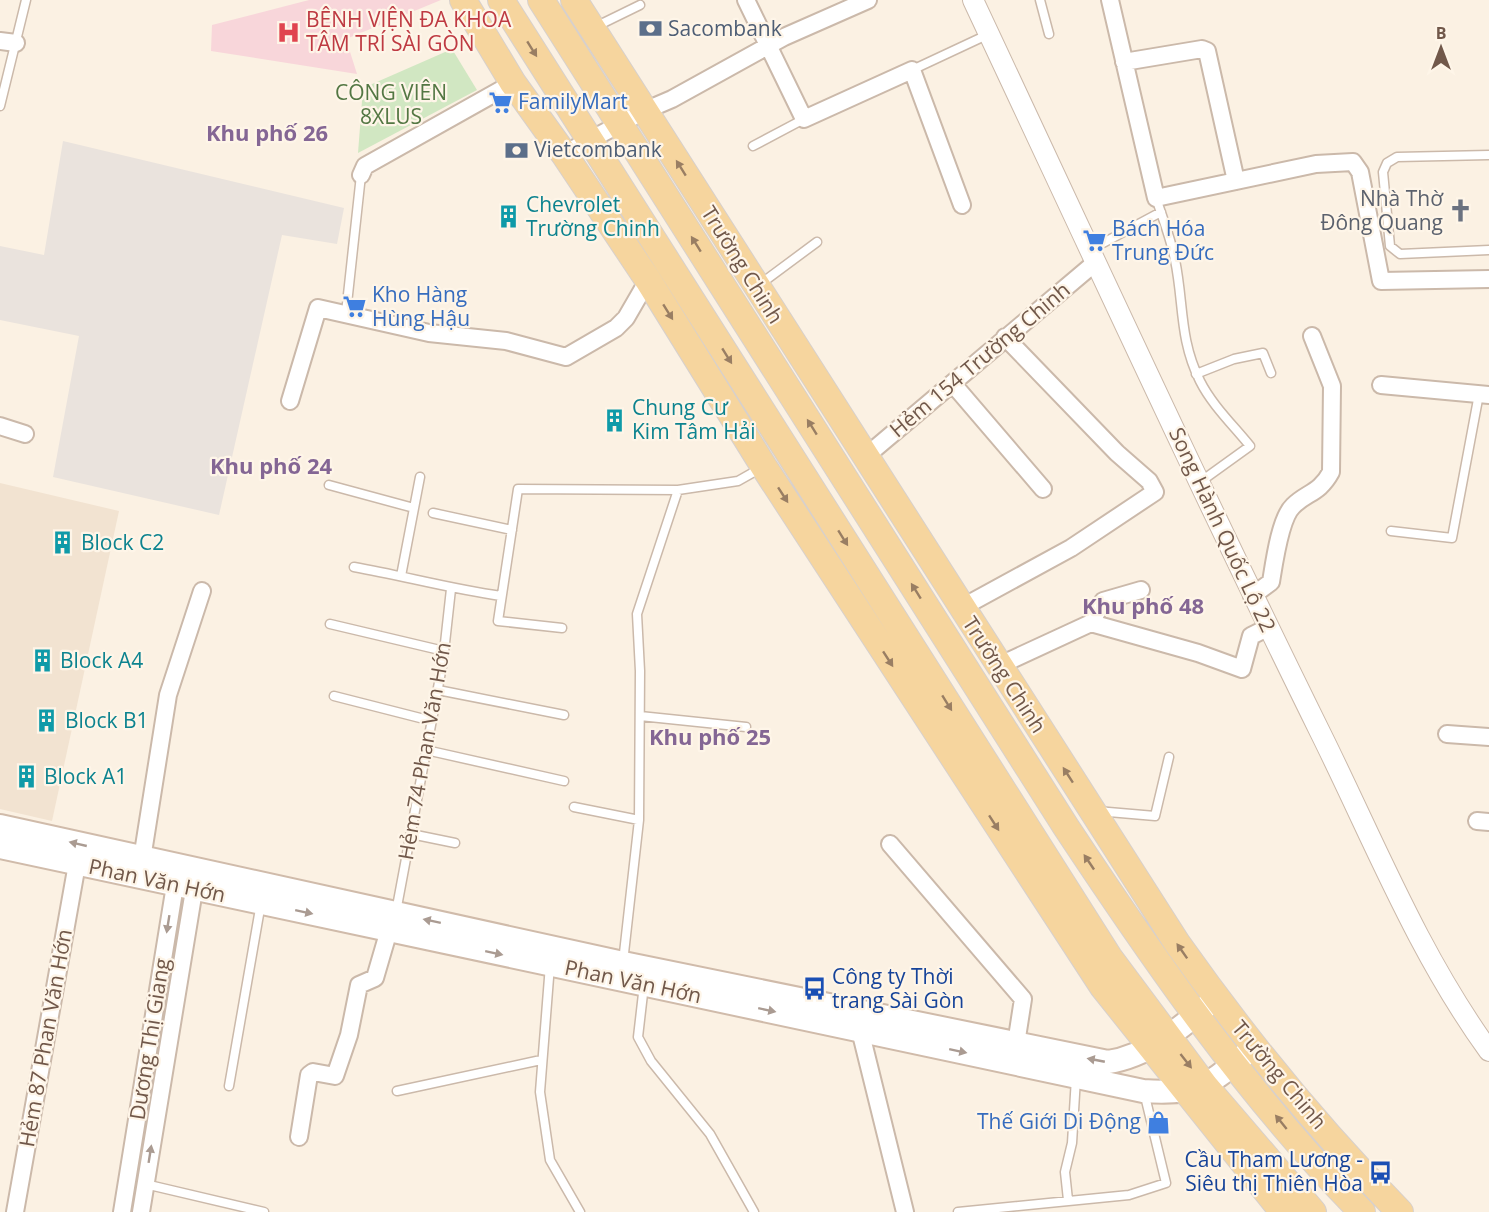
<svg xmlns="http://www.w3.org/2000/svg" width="1489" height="1212" font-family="'Open Sans',sans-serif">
  <rect width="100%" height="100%" fill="#fbf1e3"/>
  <path fill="#f2e3d1" d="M 0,483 L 119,511 L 52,821 L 0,809 Z"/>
  <path fill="#eae3dd" d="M 63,141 L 344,208 L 337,244 L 282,235 L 219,515 L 53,477 L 79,336 L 0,320 L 0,246 L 44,255 Z"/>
  <path fill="#f8d6da" d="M 309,0 L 441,0 L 346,39 L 357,74 L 211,51 L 212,25 Z"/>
  <path fill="#d1e7c2" d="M 452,49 L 477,90 L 358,153 L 363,88 Z"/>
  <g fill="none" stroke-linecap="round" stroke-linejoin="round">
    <defs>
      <path id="service" d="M 1040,0 L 1049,34
        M 595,27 L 640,5
        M 912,70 L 989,34
        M 0,106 L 26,0
        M 753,146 L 804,119
        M 1489,155 L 1397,157 L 1387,163 L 1383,172 L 1390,246 L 1400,254 L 1489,250
        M 1156,198 C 1163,219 1171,239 1175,260 C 1184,303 1179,339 1200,381 C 1212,405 1233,425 1250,446 L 1200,482
        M 1090,250 L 1161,212
        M 759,285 L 817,242
        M 346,313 L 361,175
        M 1196,374 L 1234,359 L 1263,353 L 1271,373
        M 329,485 L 414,508
        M 433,513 L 512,530
        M 1391,531 L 1452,538 L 1479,394
        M 354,567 C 404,576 451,589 501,596
        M 401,576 L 420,477
        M 330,624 L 444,651
        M 562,628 L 498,621 L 518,489 L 678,490 L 738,481 L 761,468
        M 438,690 L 564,715
        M 334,696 L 432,721
        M 640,716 L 746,727
        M 426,750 L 564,781
        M 574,807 L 639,820
        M 1097,811 L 1155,816 L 1169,757
        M 411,834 L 455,843
        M 396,912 L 443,661 L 451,589
        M 623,962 L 639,820 L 640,671 L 637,614 L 678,490
        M 550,965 L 540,1092 L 550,1160 L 580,1212
        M 644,985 L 638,1037 L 651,1061 L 710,1134 L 754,1212
        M 229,1086 L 261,903
        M 397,1091 L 541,1060
        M 145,1184 L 264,1212
        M 1068,1200 L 1065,1172 L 1072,1143 L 1076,1078
        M 958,1212 L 1129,1195 L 1166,1183 L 1144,1092"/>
      <path id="minor" d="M 746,0 L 804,119 L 912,70 L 962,205
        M 1110,0 L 1156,198 L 1316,164 L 1353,162 L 1360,172 L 1381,281 L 1489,279
        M 0,41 L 16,43
        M 1124,62 L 1202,49 L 1207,51 L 1236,181
        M 564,154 L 644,111 L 672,99 L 784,37 L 868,0
        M 361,175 L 365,166 L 513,83
        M 953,384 L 1043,489
        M 1381,385 L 1489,395
        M 290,401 L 318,308 L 429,333 L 506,341 L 566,357 L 616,328 L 626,318 L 648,280
        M 0,426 L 25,434
        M 865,457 L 1096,262
        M 1252,596 L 1271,582 C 1274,564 1280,518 1293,506 C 1307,492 1319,494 1331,472 L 1332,386 L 1312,336
        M 961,608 L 1071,548 L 1155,492 L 1149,481 L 1117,453 L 1005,337
        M 1091,623 L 1198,653 L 1242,669 L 1251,636 L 1267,628
        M 998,666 L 1091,623 L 1103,601 L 1141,590
        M 1447,734 L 1489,737
        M 1477,821 L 1489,822
        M 890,844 L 1023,999 L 1016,1044
        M 142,859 L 168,695 L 202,591
        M 860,1030 L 905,1212
        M 299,1137 L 309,1075 L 313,1072 L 335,1076 L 349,1035 L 359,985 L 375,978 L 389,930
        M 15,1212 L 77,864
        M 122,1212 L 177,873
        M 141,1212 L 196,878"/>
      <path id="tertiary" d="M 973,0 C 1088,245 1201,491 1321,734 C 1374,841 1418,953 1489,1051"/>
      <path id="secondary" d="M 0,826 L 623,963 L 1108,1062 C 1150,1056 1184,1025 1216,998
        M 0,847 L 1143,1091 C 1204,1095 1209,1084 1254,1047"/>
      <path id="primary" d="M 463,0 L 513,83 L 564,154 L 648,280 L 764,467 L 1103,987 L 1283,1212
        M 501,0 L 1109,957 L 1205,1086 L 1313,1212
        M 541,0 L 1066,827 C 1156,963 1248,1096 1362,1212
        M 574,0 L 1177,943 C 1244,1038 1318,1129 1400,1212"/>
    </defs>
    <use href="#service" stroke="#cbb9aa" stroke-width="11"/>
    <use href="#minor" stroke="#cbb9aa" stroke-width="20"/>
    <use href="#tertiary" stroke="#cbb9aa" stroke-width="22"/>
    <use href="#secondary" stroke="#d0bbaa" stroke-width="26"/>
    <use href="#primary" stroke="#d7d0cc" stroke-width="28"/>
    <use href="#service" stroke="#fff" stroke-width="8"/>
    <use href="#minor" stroke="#fff" stroke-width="16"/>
    <use href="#tertiary" stroke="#fff" stroke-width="20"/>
    <use href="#secondary" stroke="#fff" stroke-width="22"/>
    <use href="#primary" stroke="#f6d59e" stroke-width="26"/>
  </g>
  <defs><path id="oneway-solid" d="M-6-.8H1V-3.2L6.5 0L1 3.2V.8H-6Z" transform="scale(1.5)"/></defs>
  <g fill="#997e63">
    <use href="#oneway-solid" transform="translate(532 49) rotate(58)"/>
    <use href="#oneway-solid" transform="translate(681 168) rotate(-122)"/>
    <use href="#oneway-solid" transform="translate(696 244) rotate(-122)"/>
    <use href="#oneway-solid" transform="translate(668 312) rotate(58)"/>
    <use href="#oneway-solid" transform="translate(727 356) rotate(58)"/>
    <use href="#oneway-solid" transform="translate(812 427) rotate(-122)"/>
    <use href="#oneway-solid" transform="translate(783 495) rotate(57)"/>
    <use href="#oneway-solid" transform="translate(843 538) rotate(58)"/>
    <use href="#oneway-solid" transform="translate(916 591) rotate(-122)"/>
    <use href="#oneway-solid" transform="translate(888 659) rotate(57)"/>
    <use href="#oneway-solid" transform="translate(947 703) rotate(58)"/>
    <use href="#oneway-solid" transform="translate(1068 775) rotate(-123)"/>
    <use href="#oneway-solid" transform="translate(994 823) rotate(57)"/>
    <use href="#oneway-solid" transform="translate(1089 862) rotate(-124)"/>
    <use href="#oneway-solid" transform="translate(1182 951) rotate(-125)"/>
    <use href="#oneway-solid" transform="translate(1186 1061) rotate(52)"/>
    <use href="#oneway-solid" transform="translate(1281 1122) rotate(-129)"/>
  </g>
  <g fill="#aa9b92">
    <use href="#oneway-solid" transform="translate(78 844) rotate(-167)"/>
    <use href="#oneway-solid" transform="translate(304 912) rotate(12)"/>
    <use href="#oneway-solid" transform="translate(432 921) rotate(-168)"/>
    <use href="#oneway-solid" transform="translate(168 924) rotate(99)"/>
    <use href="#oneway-solid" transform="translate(494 953) rotate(12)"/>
    <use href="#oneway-solid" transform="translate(767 1010) rotate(12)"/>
    <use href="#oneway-solid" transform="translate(958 1051) rotate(12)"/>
    <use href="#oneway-solid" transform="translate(1096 1060) rotate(-169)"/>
    <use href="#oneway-solid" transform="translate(150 1154) rotate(-81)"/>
  </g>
  <defs>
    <symbol id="bank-bare" viewBox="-9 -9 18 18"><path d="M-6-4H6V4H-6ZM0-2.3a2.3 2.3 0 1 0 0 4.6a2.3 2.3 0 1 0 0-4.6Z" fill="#5c6f8a" stroke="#fef5e8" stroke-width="2.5" paint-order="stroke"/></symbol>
    <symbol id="hospital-bare" viewBox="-9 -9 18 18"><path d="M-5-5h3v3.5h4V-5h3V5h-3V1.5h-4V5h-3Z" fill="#e0444e" stroke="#fef5e8" stroke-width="2.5" paint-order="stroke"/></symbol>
    <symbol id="supermarket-bare" viewBox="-9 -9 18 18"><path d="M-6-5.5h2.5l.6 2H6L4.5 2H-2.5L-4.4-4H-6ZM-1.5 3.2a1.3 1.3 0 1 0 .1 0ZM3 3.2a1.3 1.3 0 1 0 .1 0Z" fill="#3f7fe0" stroke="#fef5e8" stroke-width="2.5" paint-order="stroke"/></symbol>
    <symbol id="church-bare" viewBox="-9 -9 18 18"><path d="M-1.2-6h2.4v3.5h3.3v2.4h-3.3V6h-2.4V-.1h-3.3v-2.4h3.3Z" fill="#6b7280" stroke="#fef5e8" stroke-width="2.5" paint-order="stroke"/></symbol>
    <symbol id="building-bare" viewBox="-9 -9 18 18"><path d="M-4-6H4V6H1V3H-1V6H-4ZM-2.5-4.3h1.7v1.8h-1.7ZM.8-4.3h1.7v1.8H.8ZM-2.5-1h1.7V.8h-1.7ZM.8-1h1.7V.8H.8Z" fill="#0f9aa8" stroke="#fef5e8" stroke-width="2.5" paint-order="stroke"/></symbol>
    <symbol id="bus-bare" viewBox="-9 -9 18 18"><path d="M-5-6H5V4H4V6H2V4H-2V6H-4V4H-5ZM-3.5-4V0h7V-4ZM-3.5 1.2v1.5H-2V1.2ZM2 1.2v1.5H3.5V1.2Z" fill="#1a4fb4" stroke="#fef5e8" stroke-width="2.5" paint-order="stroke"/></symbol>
    <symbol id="shop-bare" viewBox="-9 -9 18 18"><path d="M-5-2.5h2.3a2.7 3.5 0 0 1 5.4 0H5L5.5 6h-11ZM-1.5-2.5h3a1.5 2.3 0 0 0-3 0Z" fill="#3f7fe0" stroke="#fef5e8" stroke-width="2.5" paint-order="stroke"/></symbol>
  </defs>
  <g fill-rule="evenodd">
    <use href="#bank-bare" x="634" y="12" width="33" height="33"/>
    <use href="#hospital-bare" x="272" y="16" width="33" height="33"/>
    <use href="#supermarket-bare" x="484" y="86" width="33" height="33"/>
    <use href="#bank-bare" x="500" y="134" width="33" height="33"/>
    <use href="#church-bare" x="1444" y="194" width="33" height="33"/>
    <use href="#building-bare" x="492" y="200" width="33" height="33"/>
    <use href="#supermarket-bare" x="1078" y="224" width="33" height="33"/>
    <use href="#supermarket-bare" x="338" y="290" width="33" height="33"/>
    <use href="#building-bare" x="598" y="404" width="33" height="33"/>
    <use href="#building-bare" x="46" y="526" width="33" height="33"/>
    <use href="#building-bare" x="26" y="644" width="33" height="33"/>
    <use href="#building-bare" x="30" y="704" width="33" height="33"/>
    <use href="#building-bare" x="10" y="760" width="33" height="33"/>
    <use href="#bus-bare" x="798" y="972" width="33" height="33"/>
    <use href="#shop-bare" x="1142" y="1106" width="33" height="33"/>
    <use href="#bus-bare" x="1364" y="1156" width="33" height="33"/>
  </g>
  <g text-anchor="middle" stroke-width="4.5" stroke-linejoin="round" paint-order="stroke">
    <g font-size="21" fill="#be3a42" stroke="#fef5e8" text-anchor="start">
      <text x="306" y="27">BỆNH VIỆN ĐA KHOA<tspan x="306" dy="24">TÂM TRÍ SÀI GÒN</tspan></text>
    </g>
    <g font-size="21" fill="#4e5e75" stroke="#fef5e8" text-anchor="start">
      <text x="668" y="36">Sacombank</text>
      <text x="534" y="157">Vietcombank</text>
    </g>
    <g font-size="21" fill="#537743" stroke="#fef5e8">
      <text x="391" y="100">CÔNG VIÊN<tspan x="391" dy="24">8XLUS</tspan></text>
    </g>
    <g font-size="21" fill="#366cbe" stroke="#fef5e8" text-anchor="start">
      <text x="518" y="109">FamilyMart</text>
      <text x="1112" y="236">Bách Hóa<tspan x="1112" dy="24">Trung Đức</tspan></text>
      <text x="372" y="302">Kho Hàng<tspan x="372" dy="24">Hùng Hậu</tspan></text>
      <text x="1141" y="1129" text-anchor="end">Thế Giới Di Động</text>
    </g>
    <g font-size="21" fill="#5b616d" stroke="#fef5e8" text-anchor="end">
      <text x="1443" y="206">Nhà Thờ<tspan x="1443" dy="24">Đông Quang</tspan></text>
    </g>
    <g font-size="21" fill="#0d838f" stroke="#fef5e8" text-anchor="start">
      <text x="526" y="212">Chevrolet<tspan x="526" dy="24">Trường Chinh</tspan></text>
      <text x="632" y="415">Chung Cư<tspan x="632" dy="24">Kim Tâm Hải</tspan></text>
      <text x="81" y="550">Block C2</text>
      <text x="60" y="668">Block A4</text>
      <text x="65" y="728">Block B1</text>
      <text x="44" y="784">Block A1</text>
    </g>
    <g font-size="21" fill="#71584a" stroke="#fef5e8">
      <text transform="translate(742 265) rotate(58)" y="7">Trường Chinh</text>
      <text transform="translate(980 360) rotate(-40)" y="7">Hẻm 154 Trường Chinh</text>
      <text transform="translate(1222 530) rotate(65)" y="7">Song Hành Quốc Lộ 22</text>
      <text transform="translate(1004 675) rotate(57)" y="7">Trường Chinh</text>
      <text transform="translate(425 751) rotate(-80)" y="7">Hẻm 74 Phan Văn Hớn</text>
      <text transform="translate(157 881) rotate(12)" y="7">Phan Văn Hớn</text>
      <text transform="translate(633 982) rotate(12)" y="7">Phan Văn Hớn</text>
      <text transform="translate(46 1038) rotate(-80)" y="7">Hẻm 87 Phan Văn Hớn</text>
      <text transform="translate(150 1039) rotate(-81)" y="7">Dương Thị Giang</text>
      <text transform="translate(1279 1075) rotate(50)" y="7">Trường Chinh</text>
    </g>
    <g font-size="21" fill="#164399" stroke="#fef5e8" text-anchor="start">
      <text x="832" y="984">Công ty Thời<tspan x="832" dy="24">trang Sài Gòn</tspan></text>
      <text x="1363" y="1167" text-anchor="end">Cầu Tham Lương -<tspan x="1363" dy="24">Siêu thị Thiên Hòa</tspan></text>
    </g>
    <g font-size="22" font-weight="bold" fill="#846694" stroke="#fef5e8">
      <text x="267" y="141">Khu phố 26</text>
      <text x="271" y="474">Khu phố 24</text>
      <text x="1143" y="614">Khu phố 48</text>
      <text x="710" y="745">Khu phố 25</text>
    </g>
  </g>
  <g transform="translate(1441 48)" stroke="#fef5e8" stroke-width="4.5" paint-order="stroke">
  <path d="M0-4.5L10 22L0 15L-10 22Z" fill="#71584a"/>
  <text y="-9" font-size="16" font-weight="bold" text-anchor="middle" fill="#71584a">B</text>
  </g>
</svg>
